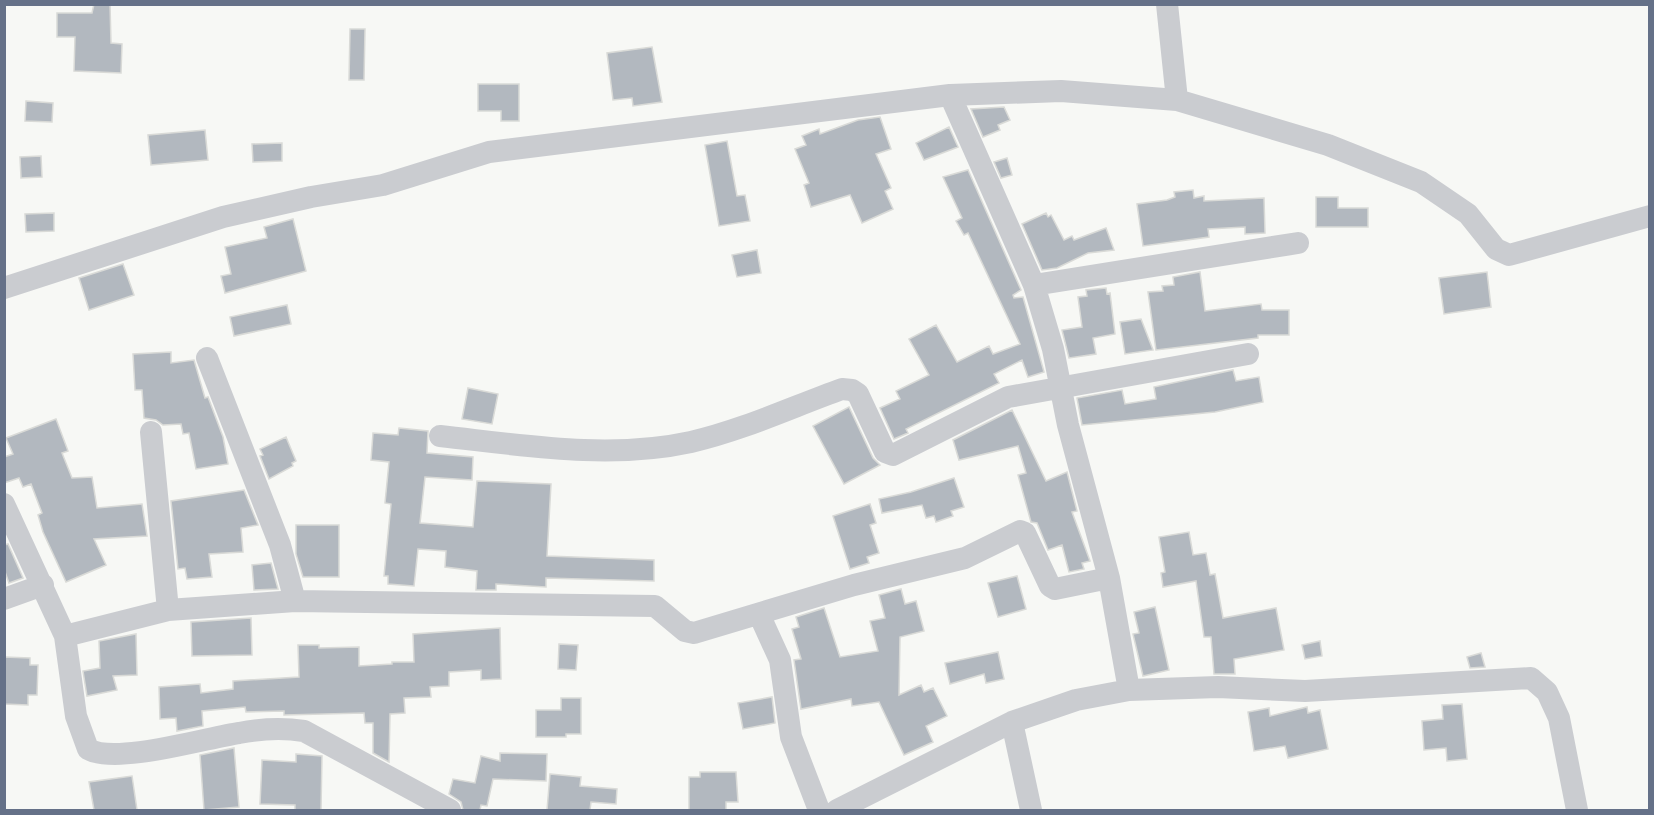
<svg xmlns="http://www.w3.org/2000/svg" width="1654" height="815" font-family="'PT Sans',sans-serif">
  <rect width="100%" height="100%" fill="#f7f8f5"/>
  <path fill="#b2b8bf" stroke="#d9dad7" stroke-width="1.5" d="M 94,4 L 110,4 L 111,43 L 122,44 L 121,73 L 74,71 L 75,37 L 57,37 L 57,13 L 92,13 Z
    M 350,29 L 365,29 L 364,80 L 349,80 Z
    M 652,47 L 662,102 L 633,106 L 632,98 L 613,100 L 607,53 Z
    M 478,84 L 519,84 L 519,121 L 501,121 L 501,111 L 478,111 Z
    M 26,101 L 53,103 L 52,122 L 25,121 Z
    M 1004,107 L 1010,120 L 998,125 L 1000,130 L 983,137 L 971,109 Z
    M 880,117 L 891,149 L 876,154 L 891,188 L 885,191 L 893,209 L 862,223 L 850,195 L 811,207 L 804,185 L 809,183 L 795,149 L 806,145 L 802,136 L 819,129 L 820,134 L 858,120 Z
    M 949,127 L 958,147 L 924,160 L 916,143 Z
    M 205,130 L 208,160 L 151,165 L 148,135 Z
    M 727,141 L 737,196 L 745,195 L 750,221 L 719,226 L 705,145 Z
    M 282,143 L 282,161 L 253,162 L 252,144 Z
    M 41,156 L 42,177 L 21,178 L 20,157 Z
    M 1007,158 L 1012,175 L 1001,178 L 994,162 Z
    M 968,170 L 1021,290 L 1013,295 L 1014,298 L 1023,297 L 1044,372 L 1028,377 L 1022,360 L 994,374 L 999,383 L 906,429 L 908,433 L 894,439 L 880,408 L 900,399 L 896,391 L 929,375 L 909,339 L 936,325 L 957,362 L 989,346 L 993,354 L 1020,344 L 968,233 L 964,235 L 956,221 L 962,218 L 943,177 Z
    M 1193,190 L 1194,198 L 1204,196 L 1204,201 L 1264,198 L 1265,233 L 1245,234 L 1245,227 L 1208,229 L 1209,237 L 1143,246 L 1137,204 L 1167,200 L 1175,197 L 1174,192 Z
    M 1316,197 L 1338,197 L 1338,208 L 1368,208 L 1368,227 L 1316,227 Z
    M 54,213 L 54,231 L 26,232 L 25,214 Z
    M 1046,213 L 1048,217 L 1051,215 L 1064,240 L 1072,236 L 1074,240 L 1106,228 L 1114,250 L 1088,253 L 1057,268 L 1042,270 L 1022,224 Z
    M 293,219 L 306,271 L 225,293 L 221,276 L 231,274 L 225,247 L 267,238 L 264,227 Z
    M 757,250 L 761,273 L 737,277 L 732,255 Z
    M 123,264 L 134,295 L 89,310 L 79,278 Z
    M 1200,272 L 1205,311 L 1261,304 L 1262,310 L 1289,310 L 1289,335 L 1258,335 L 1258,338 L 1156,350 L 1148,292 L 1163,291 L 1162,286 L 1174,285 L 1173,277 Z
    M 1487,272 L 1491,307 L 1444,314 L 1439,278 Z
    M 1106,288 L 1107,294 L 1110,293 L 1115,334 L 1093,338 L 1096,354 L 1069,358 L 1062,330 L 1082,327 L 1078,297 L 1087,296 L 1086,290 Z
    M 287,305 L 291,324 L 234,336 L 230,317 Z
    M 1141,319 L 1153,350 L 1125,354 L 1120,322 Z
    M 171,352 L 171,363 L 194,360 L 205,398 L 208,397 L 223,437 L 228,464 L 196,469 L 189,433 L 183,434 L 181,424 L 163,425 L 156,420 L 144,418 L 142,390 L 135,390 L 133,354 Z
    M 1233,370 L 1236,381 L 1259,377 L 1263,402 L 1215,412 L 1082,425 L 1077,398 L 1122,390 L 1125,404 L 1156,399 L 1154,387 Z
    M 468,388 L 498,394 L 492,424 L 462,419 Z
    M 849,407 L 873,458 L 880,465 L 844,484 L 813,426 Z
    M 1012,410 L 1046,481 L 1067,472 L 1077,511 L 1072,512 L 1090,561 L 1082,563 L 1084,569 L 1069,572 L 1062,545 L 1048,550 L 1037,523 L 1031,522 L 1018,475 L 1026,473 L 1018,446 L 959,460 L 953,440 Z
    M 56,419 L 68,451 L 62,453 L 72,478 L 92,477 L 97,508 L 142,504 L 147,536 L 94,539 L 106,565 L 66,582 L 43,532 L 38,515 L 42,513 L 31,484 L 23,487 L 19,478 L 4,483 L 4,457 L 13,454 L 6,438 Z
    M 399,428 L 428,431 L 427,453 L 473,457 L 472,480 L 425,477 L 420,523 L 473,527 L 477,481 L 551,484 L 547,556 L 654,560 L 654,581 L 546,578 L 546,587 L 496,584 L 496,590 L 476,590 L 477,571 L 445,567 L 446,551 L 418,549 L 414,586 L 388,584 L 388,576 L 384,576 L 391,504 L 385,503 L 389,462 L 371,460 L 373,433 L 398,435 Z
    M 286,437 L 296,461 L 292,463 L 293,466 L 269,479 L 260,456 L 263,455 L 260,449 Z
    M 954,478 L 964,507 L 951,511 L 953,516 L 936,522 L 934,516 L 926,518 L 922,505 L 882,513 L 879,499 L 911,492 Z
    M 244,490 L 258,525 L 241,528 L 243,552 L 209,554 L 212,577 L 187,579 L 185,568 L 178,569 L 171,501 Z
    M 870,504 L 876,523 L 870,525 L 879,553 L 867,557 L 869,563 L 850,569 L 833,516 Z
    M 296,525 L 339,525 L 339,577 L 303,577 L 296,554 Z
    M 1189,532 L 1193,555 L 1206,553 L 1210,575 L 1215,574 L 1223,618 L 1276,608 L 1284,650 L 1234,659 L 1235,674 L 1214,674 L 1211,637 L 1204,637 L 1196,581 L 1163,587 L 1161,573 L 1165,572 L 1159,537 Z
    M 8,544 L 23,578 L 9,583 L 4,569 L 4,545 Z
    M 271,563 L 278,589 L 254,590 L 252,565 Z
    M 1017,576 L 1026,609 L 998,617 L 988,583 Z
    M 901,589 L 905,604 L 916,601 L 924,631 L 900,637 L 899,695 L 921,685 L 924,692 L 933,688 L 947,716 L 926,726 L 933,742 L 904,755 L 879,702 L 852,706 L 851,699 L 801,709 L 794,660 L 801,659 L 792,629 L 799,627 L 796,617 L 824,608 L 840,657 L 878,651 L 870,621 L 885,618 L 879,595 Z
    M 1155,607 L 1169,670 L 1143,676 L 1133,634 L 1139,633 L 1134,612 Z
    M 251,618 L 252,655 L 192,656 L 191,622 Z
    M 500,628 L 501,679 L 481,680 L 481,670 L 449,672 L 449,686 L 430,687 L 431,697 L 404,698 L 405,713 L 390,714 L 389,762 L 373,753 L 373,723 L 365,723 L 364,713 L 284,715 L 284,711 L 246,712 L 245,707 L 202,711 L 203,726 L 177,731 L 176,718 L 160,719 L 159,687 L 200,684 L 201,693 L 233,689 L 233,681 L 299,677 L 298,645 L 319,645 L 319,648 L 359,647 L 359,666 L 392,664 L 392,662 L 414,662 L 413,634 Z
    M 136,634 L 137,675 L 113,676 L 117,690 L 87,696 L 83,671 L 100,668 L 99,641 Z
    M 1320,641 L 1322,656 L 1305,659 L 1302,645 Z
    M 559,644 L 578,645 L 576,670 L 558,669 Z
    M 998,652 L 1004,679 L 986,683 L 984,674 L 950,684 L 945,663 Z
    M 1481,653 L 1485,667 L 1470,668 L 1467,657 Z
    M 4,657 L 30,658 L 30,665 L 38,665 L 37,695 L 28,695 L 28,705 L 4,704 Z
    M 772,697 L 775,723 L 743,729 L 738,703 Z
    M 561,698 L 581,698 L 581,734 L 566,734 L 566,737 L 536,737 L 536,710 L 561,710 Z
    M 1462,704 L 1467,759 L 1447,761 L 1446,748 L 1424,750 L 1422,721 L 1443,719 L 1442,705 Z
    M 1307,707 L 1308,713 L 1320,710 L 1328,749 L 1288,758 L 1285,746 L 1254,751 L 1248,712 L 1269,708 L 1270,716 Z
    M 234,748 L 239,807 L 204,810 L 200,755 Z
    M 500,753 L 547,754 L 546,781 L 493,779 L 487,806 L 481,805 L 480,810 L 463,810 L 461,802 L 449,794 L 453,779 L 475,783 L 481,756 L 500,761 Z
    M 296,754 L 322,756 L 321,810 L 295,810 L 295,805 L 260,804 L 262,760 L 296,762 Z
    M 700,772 L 736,772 L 738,802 L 726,802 L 726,810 L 689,810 L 689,777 L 700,777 Z
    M 550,774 L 581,777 L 580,786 L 617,789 L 616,804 L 591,802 L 590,810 L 547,810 Z
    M 132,776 L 137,810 L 94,810 L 89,782 Z"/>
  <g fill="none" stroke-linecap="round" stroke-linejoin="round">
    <path stroke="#caccd0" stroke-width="22" d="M 1167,4 L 1177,100
      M 1034,285 L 1298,243
      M 4,288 L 223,217 L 311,197 L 383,185 L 489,152 L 950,95 L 1061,91 L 1177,100 L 1328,145 L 1421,182 L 1468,214 L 1496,249 L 1509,255 L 1650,216
      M 207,358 L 280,545 L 295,601
      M 151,432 L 168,610
      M 440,436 C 522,445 609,460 691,442 C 743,430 792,407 842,389 L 852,390 L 858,394 L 885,452 L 893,455 L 1008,397 L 1248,354
      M 4,504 L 65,636 L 76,716 L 88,749 C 115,765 206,738 239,733 C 260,729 284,728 304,731 L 450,810
      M 4,599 L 43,585
      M 759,614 L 780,660 L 791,737 L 819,810
      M 65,636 L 168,610 L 295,601 L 655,606 L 685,631 L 694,633 L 854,585 L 965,558 L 1020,531 L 1025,533 L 1050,586 L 1055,589 L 1109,578
      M 1129,690 L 1218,687 L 1305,691 L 1531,678 L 1547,692 L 1559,718 L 1577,810
      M 1012,722 L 1031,810
      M 837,810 L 1012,722 L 1076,700 L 1129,690 L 1109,578 L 1068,425 L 1053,349 L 1034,285 L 950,95"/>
  </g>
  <rect width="1654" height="815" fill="none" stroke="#657188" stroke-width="12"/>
</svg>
